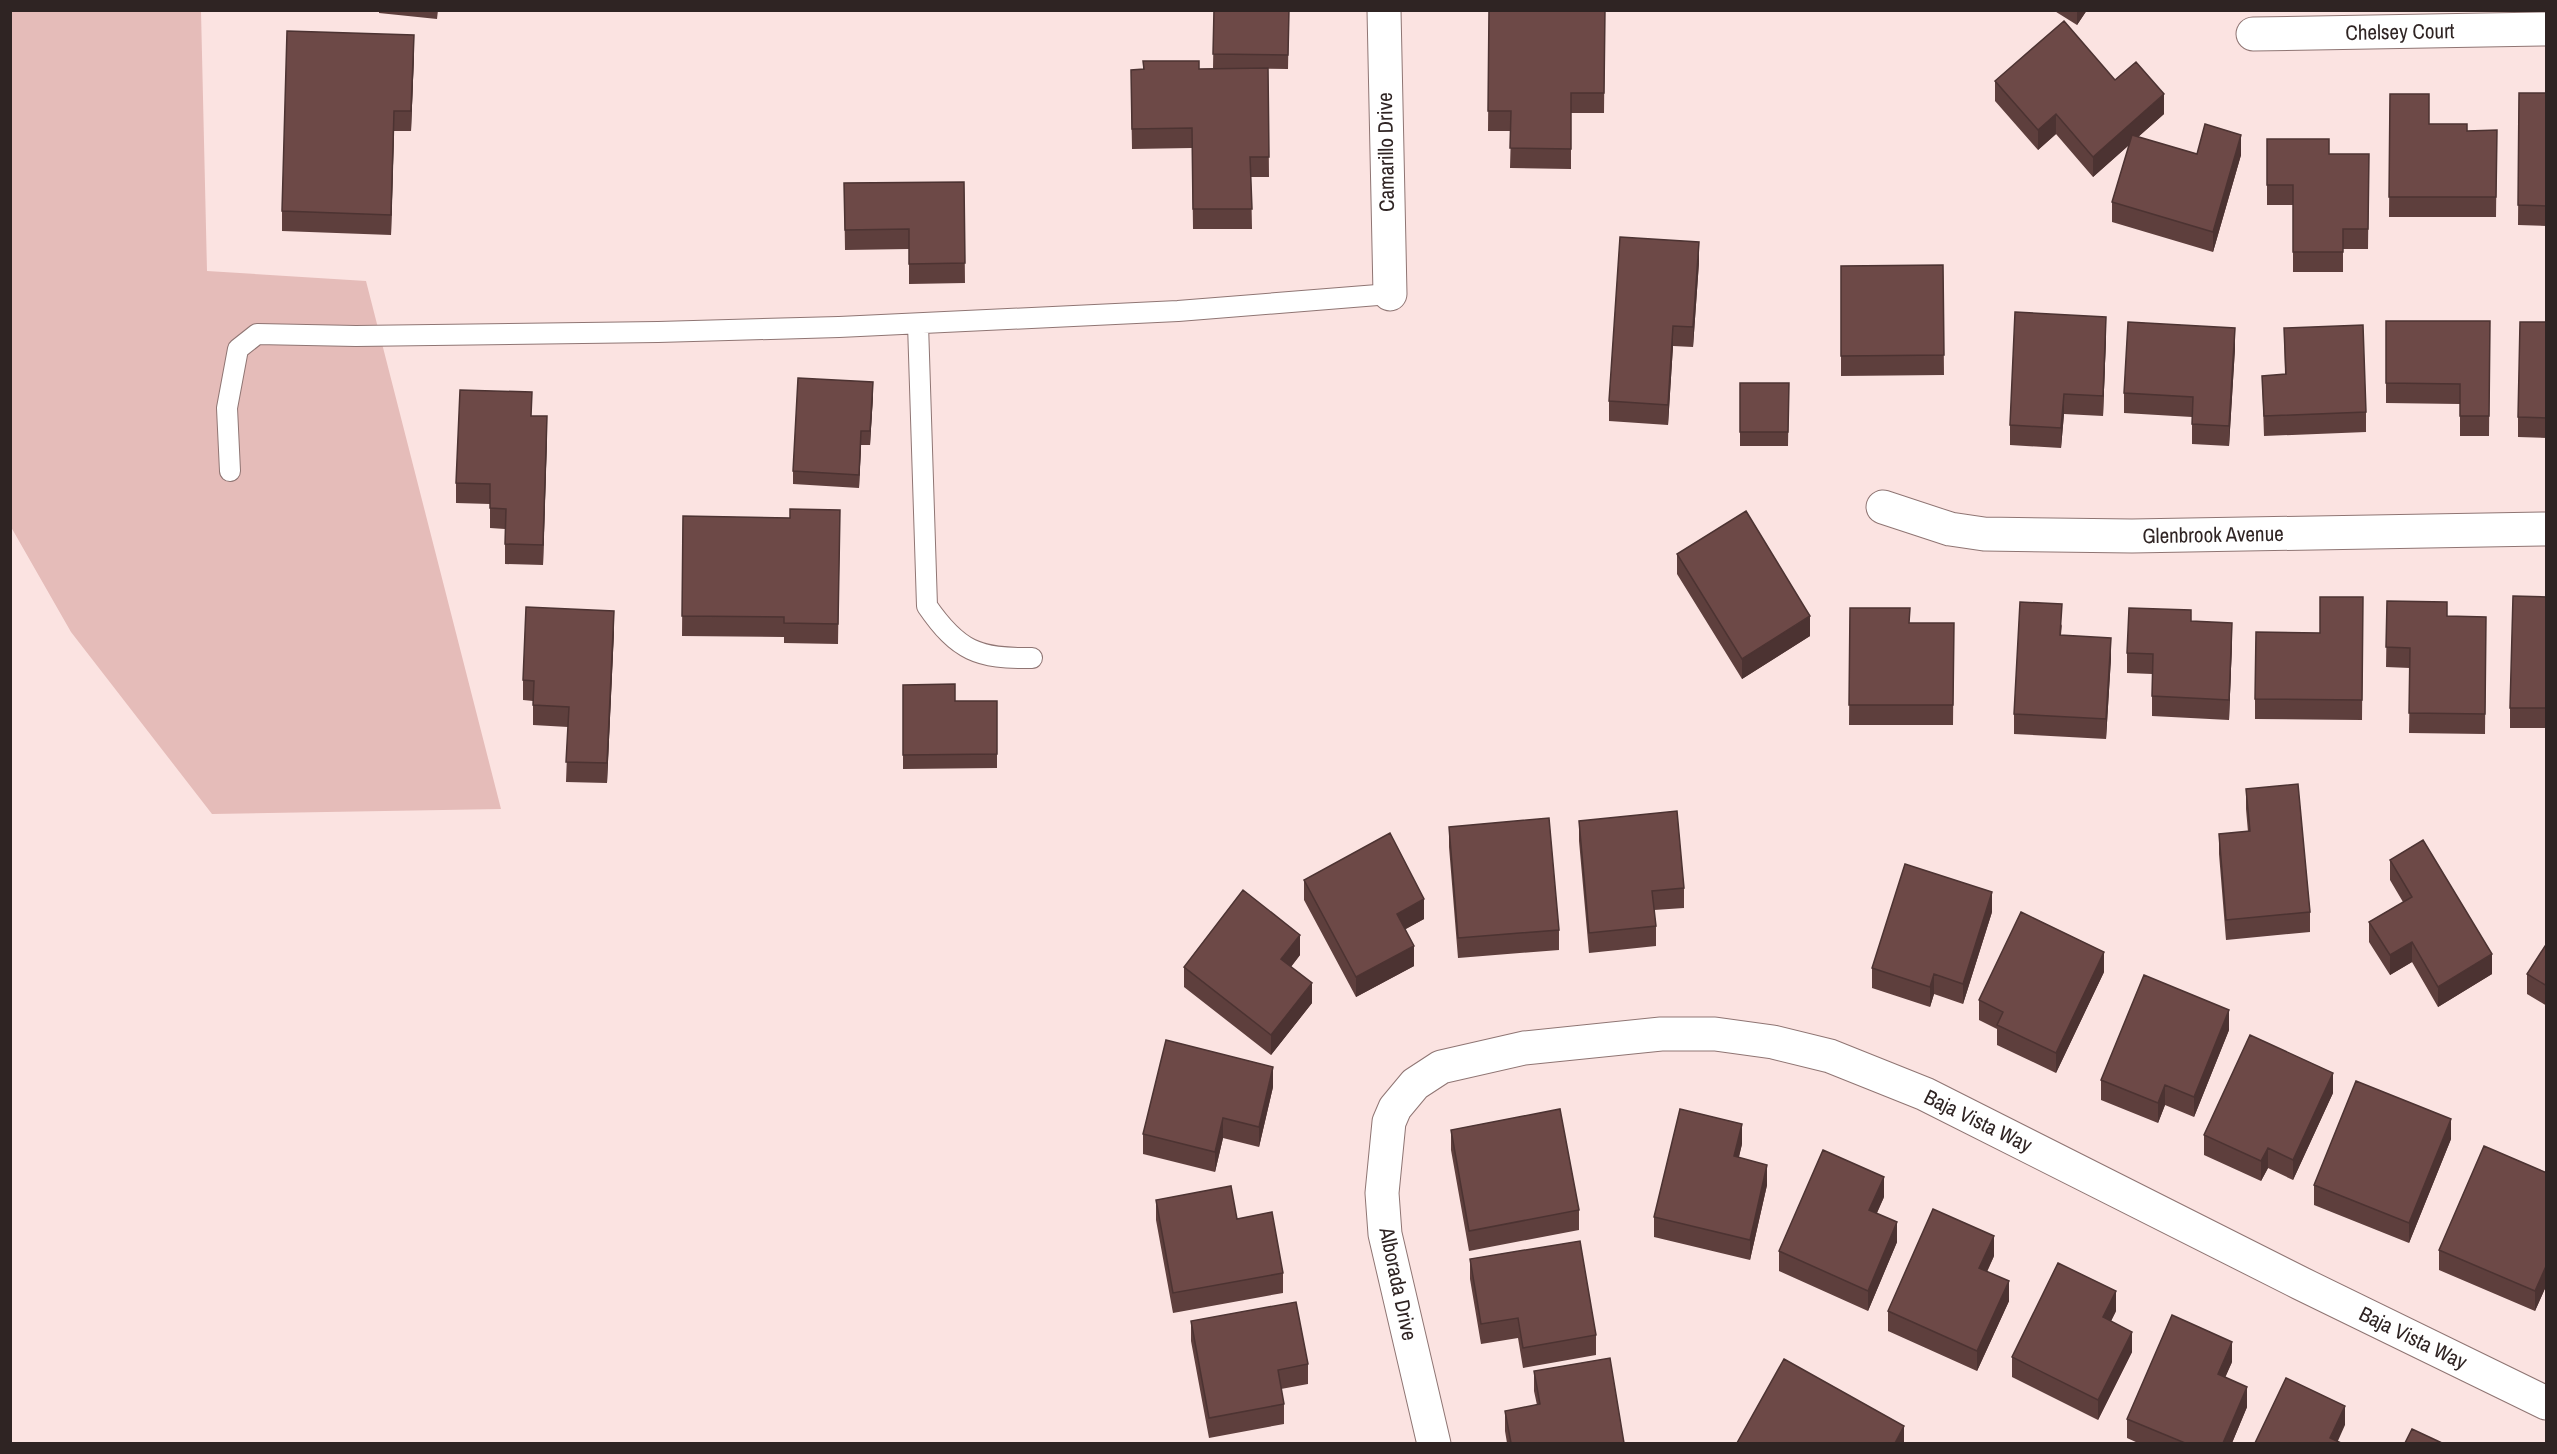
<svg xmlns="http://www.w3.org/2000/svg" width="2557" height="1454" font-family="'Archivo Narrow',sans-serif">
  <rect width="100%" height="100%" fill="#fbe3e1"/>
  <path fill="#e5bcb9" d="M 10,11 L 201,11 L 207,271 L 366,281 L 501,809 L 212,814 L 71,632 L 11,527 Z"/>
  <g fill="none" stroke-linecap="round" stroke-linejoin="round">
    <defs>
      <path id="lane" d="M 918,324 L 927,606 C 958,651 978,659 1032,658
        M 230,471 L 227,408 L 238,349 L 257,334 L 356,336 L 658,332 L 839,327 L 1178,311 L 1390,294"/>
      <path id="street" d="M 1384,10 L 1390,294
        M 2253,34 L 2546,29
        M 1883,507 L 1950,529 L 1984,534 L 2132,536 L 2546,529
        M 1434,1444 L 1385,1234 L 1382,1193 L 1389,1122 L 1395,1108 L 1415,1084 L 1441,1067 L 1524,1048 L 1661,1034 L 1715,1034 L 1773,1042 L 1830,1056 L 1925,1094 L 2300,1283 L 2546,1403"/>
    </defs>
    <use href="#lane" stroke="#8f7573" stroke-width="22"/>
    <use href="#street" stroke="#8f7573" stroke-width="35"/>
    <use href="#lane" stroke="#fff" stroke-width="20"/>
    <use href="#street" stroke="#fff" stroke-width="33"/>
  </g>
  <path fill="#5e3f3d" d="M 379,10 L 438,10 L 437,19 L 379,13 Z
    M 1214,10 L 1289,10 L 1288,69 L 1213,68 Z
    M 1489,10 L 1605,10 L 1604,113 L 1571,113 L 1571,169 L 1510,168 L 1511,131 L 1488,131 Z
    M 2053,10 L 2087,10 L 2077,25 Z
    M 414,55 L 411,131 L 394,131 L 391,235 L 282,231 L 282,211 Z
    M 1143,61 L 1199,69 L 1268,68 L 1269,177 L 1251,177 L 1252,229 L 1193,229 L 1192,148 L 1132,149 L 1131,90 L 1143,69 Z
    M 2115,80 L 2164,114 L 2138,137 L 2197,154 L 2241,155 L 2213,252 L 2112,222 L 2112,202 L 2129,145 L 2093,177 L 2056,134 L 2038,150 L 1995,101 L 1995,81 Z
    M 2519,93 L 2547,93 L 2547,226 L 2518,225 Z
    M 2390,94 L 2429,124 L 2467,131 L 2497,130 L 2496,217 L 2389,217 Z
    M 2267,139 L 2329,154 L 2369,154 L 2368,249 L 2343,249 L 2343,272 L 2293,272 L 2293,205 L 2267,205 Z
    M 964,182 L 965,283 L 909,284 L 909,249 L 845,250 L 844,183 Z
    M 1699,262 L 1693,347 L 1673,346 L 1668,425 L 1609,421 L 1609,401 Z
    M 1943,265 L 1944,375 L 1841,376 L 1841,266 Z
    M 2386,321 L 2490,321 L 2489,436 L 2460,436 L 2460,404 L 2386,403 Z
    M 2547,322 L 2547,438 L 2518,437 L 2518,417 Z
    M 2284,328 L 2366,412 L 2366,432 L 2264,436 L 2262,376 L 2285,375 Z
    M 2106,337 L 2103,416 L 2064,414 L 2061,448 L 2010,445 L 2010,425 Z
    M 2235,348 L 2229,446 L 2192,444 L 2192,417 L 2124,413 L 2124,393 Z
    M 1740,383 L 1789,383 L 1788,446 L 1740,446 Z
    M 873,396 L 870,445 L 861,445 L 859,488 L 793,484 L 793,471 Z
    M 532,416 L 547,436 L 543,565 L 505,564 L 505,529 L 490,528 L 490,504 L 456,503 L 456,483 Z
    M 840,510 L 838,644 L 784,643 L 784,637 L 682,636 L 683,516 L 790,518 Z
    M 1677,554 L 1810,636 L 1742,679 L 1677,574 Z
    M 2363,597 L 2362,720 L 2255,719 L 2255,699 L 2320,633 Z
    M 2547,597 L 2547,728 L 2510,728 L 2510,708 Z
    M 2387,601 L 2447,616 L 2486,617 L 2485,734 L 2409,733 L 2410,668 L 2386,667 Z
    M 1850,608 L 1910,623 L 1954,623 L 1953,725 L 1849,725 Z
    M 2191,621 L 2232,643 L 2229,720 L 2152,716 L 2152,674 L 2127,673 L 2127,653 Z
    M 2062,624 L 2061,635 L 2111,658 L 2106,739 L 2014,734 L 2014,714 Z
    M 614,631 L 607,783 L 566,782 L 568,727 L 533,725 L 533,701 L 523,700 L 523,680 Z
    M 903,685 L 955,701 L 997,754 L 997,768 L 903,769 Z
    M 2246,789 L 2310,912 L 2310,932 L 2226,940 L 2219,854 L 2219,834 L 2248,832 L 2246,809 Z
    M 1579,821 L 1684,888 L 1684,908 L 1654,910 L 1656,926 L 1656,946 L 1589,953 L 1579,841 Z
    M 1449,827 L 1559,930 L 1559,950 L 1458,958 L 1449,847 Z
    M 2390,860 L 2492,974 L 2438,1007 L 2412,962 L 2390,975 L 2369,942 L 2369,922 L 2403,902 L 2390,880 Z
    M 1304,880 L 1424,919 L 1405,929 L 1414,966 L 1356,997 L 1304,900 Z
    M 1992,912 L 1963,1004 L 1934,994 L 1930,1007 L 1872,988 L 1872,968 Z
    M 2547,943 L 2547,1006 L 2527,994 L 2527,974 Z
    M 1300,955 L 1291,967 L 1312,1003 L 1271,1055 L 1184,987 L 1184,967 Z
    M 2104,972 L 2056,1073 L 1997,1045 L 1997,1029 L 1979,1020 L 1979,1000 Z
    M 2229,1030 L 2194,1117 L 2165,1105 L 2158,1123 L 2101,1100 L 2101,1080 Z
    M 1273,1087 L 1259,1147 L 1223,1138 L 1215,1172 L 1143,1154 L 1143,1134 Z
    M 2333,1093 L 2293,1180 L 2268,1168 L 2261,1181 L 2204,1155 L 2204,1135 Z
    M 1451,1130 L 1579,1210 L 1579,1230 L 1469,1251 L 1451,1150 Z
    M 2451,1139 L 2409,1243 L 2314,1205 L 2314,1185 Z
    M 1742,1144 L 1739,1157 L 1767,1185 L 1750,1260 L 1654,1237 L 1654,1217 Z
    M 2547,1173 L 2547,1284 L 2535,1311 L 2439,1270 L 2439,1250 Z
    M 1884,1197 L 1877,1213 L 1897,1242 L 1868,1311 L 1779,1271 L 1779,1251 Z
    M 1156,1200 L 1237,1219 L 1283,1273 L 1283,1293 L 1173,1313 L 1156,1220 Z
    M 1994,1256 L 1987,1272 L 2009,1301 L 1977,1371 L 1888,1331 L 1888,1311 Z
    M 1470,1259 L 1596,1335 L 1596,1355 L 1523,1368 L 1518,1338 L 1481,1344 L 1470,1279 Z
    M 2116,1311 L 2111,1321 L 2132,1352 L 2098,1420 L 2012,1377 L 2012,1357 Z
    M 1191,1321 L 1308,1364 L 1308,1384 L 1281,1389 L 1284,1404 L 1284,1424 L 1209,1438 L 1191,1341 Z
    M 2232,1362 L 2225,1377 L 2247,1407 L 2232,1443 L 2138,1443 L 2127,1438 L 2127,1419 Z
    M 1534,1371 L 1624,1443 L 1507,1443 L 1505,1431 L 1505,1411 L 1537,1405 L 1534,1391 Z"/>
  <path fill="#4c3332" d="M 2077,10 L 2087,10 L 2077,25 Z
    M 414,35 L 414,55 L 411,131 L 411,111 Z
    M 2164,94 L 2164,114 L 2093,177 L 2093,157 Z
    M 394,111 L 394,131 L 391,235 L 391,215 Z
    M 2056,114 L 2056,134 L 2038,150 L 2038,130 Z
    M 2241,135 L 2241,155 L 2213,252 L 2213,232 Z
    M 1699,242 L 1699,262 L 1693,347 L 1693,327 Z
    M 2106,317 L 2106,337 L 2103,416 L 2103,396 Z
    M 1673,326 L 1673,346 L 1668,425 L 1668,405 Z
    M 2235,328 L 2235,348 L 2229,446 L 2229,426 Z
    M 873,382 L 873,396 L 870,445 L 870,431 Z
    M 2064,394 L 2064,414 L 2061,448 L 2061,428 Z
    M 547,416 L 547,436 L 543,565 L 543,545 Z
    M 861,431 L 861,445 L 859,488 L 859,475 Z
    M 614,611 L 614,631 L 607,783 L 607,763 Z
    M 1810,616 L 1810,636 L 1742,679 L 1742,659 Z
    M 2232,623 L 2232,643 L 2229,720 L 2229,700 Z
    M 2111,638 L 2111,658 L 2106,739 L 2106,719 Z
    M 1992,892 L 1992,912 L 1963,1004 L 1963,984 Z
    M 1424,899 L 1424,919 L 1397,934 L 1397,914 Z
    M 1300,935 L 1300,955 L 1281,979 L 1281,959 Z
    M 2412,942 L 2412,962 L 2390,975 L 2390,955 Z
    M 1414,946 L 1414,966 L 1356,997 L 1356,977 Z
    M 2104,952 L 2104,972 L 2056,1073 L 2056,1053 Z
    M 2492,954 L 2492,974 L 2438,1007 L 2438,987 Z
    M 1934,974 L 1934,994 L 1930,1007 L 1930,987 Z
    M 1312,983 L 1312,1003 L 1271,1055 L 1271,1035 Z
    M 2229,1010 L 2229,1030 L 2194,1117 L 2194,1097 Z
    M 1273,1067 L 1273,1087 L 1259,1147 L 1259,1127 Z
    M 2333,1073 L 2333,1093 L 2293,1180 L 2293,1160 Z
    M 2165,1085 L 2165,1105 L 2158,1123 L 2158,1103 Z
    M 1223,1118 L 1223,1138 L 1215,1172 L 1215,1152 Z
    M 2451,1119 L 2451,1139 L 2409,1243 L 2409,1223 Z
    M 1742,1124 L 1742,1144 L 1734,1176 L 1734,1156 Z
    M 2268,1148 L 2268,1168 L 2261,1181 L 2261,1161 Z
    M 1767,1165 L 1767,1185 L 1750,1260 L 1750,1240 Z
    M 1884,1177 L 1884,1197 L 1869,1230 L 1869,1210 Z
    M 1897,1222 L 1897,1242 L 1868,1311 L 1868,1291 Z
    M 1994,1236 L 1994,1256 L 1979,1288 L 1979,1268 Z
    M 2547,1264 L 2547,1284 L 2535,1311 L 2535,1291 Z
    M 2009,1281 L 2009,1301 L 1977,1371 L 1977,1351 Z
    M 2116,1291 L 2116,1311 L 2103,1337 L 2103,1317 Z
    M 2132,1332 L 2132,1352 L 2098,1420 L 2098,1400 Z
    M 2232,1342 L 2232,1362 L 2218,1394 L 2218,1374 Z
    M 2247,1387 L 2247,1407 L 2232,1443 L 2223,1443 Z
    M 2345,1406 L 2345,1425 L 2337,1443 L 2330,1438 Z
    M 1904,1426 L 1904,1443 L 1895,1443 Z"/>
  <path fill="#6d4947" stroke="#4c3332" stroke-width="1.5" d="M 1214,10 L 1289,10 L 1288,55 L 1213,54 Z
    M 1489,10 L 1605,10 L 1604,93 L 1571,93 L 1571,149 L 1510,148 L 1511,111 L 1488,111 Z
    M 2064,21 L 2115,80 L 2136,62 L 2164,94 L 2093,157 L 2056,114 L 2038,130 L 1995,81 Z
    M 287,31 L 414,35 L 411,111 L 394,111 L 391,215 L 282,211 Z
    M 1143,61 L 1199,61 L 1199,69 L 1268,68 L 1269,157 L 1250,157 L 1252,209 L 1193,209 L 1192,128 L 1132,129 L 1131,70 L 1144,69 Z
    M 2519,93 L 2547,93 L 2547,206 L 2518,205 Z
    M 2390,94 L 2429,94 L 2429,124 L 2467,124 L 2467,131 L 2497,130 L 2496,197 L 2389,197 Z
    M 2205,124 L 2241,135 L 2213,232 L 2112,202 L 2132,135 L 2197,154 Z
    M 2267,139 L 2329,139 L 2329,154 L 2369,154 L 2368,229 L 2343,229 L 2343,252 L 2293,252 L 2293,185 L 2267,185 Z
    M 964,182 L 965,263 L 909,264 L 909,229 L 845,230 L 844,183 Z
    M 1620,237 L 1699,242 L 1693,327 L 1673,326 L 1668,405 L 1609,401 Z
    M 1943,265 L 1944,355 L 1841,356 L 1841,266 Z
    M 2015,312 L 2106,317 L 2103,396 L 2064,394 L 2061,428 L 2010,425 Z
    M 2386,321 L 2490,321 L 2489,416 L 2460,416 L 2460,384 L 2386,383 Z
    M 2128,322 L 2235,328 L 2229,426 L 2192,424 L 2193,397 L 2124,393 Z
    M 2520,322 L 2547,322 L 2547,418 L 2518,417 Z
    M 2363,325 L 2366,412 L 2264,416 L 2262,376 L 2286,374 L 2284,328 Z
    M 798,378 L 873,382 L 870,431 L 861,431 L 859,475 L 793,471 Z
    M 1740,383 L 1789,383 L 1788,432 L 1740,432 Z
    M 460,390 L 532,392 L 531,416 L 547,416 L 543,545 L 505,544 L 506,509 L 490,508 L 490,484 L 456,483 Z
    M 790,509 L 840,510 L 838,624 L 784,623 L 784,617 L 682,616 L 683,516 L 790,518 Z
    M 1746,511 L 1810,616 L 1742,659 L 1677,554 Z
    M 2513,596 L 2547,597 L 2547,708 L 2510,708 Z
    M 2320,597 L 2363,597 L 2362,700 L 2255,699 L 2256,632 L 2320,633 Z
    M 2387,601 L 2447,602 L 2447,616 L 2486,617 L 2485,714 L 2409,713 L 2410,648 L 2386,647 Z
    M 2020,602 L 2062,604 L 2060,635 L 2111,638 L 2106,719 L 2014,714 Z
    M 526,607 L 614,611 L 607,763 L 566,762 L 569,707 L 533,705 L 534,681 L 523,680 Z
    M 1850,608 L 1910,608 L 1909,623 L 1954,623 L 1953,705 L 1849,705 Z
    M 2129,608 L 2191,610 L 2191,621 L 2232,623 L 2229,700 L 2152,696 L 2153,654 L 2127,653 Z
    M 955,684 L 955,701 L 997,701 L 997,754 L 903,755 L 903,685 Z
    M 2298,784 L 2310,912 L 2226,920 L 2219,834 L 2250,831 L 2246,789 Z
    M 1677,811 L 1684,888 L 1652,891 L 1656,926 L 1589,933 L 1579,821 Z
    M 1549,818 L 1559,930 L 1458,938 L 1449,827 Z
    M 1390,833 L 1424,899 L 1397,914 L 1414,946 L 1356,977 L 1304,880 Z
    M 2423,840 L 2492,954 L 2438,987 L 2412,942 L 2390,955 L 2369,922 L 2412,897 L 2390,860 Z
    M 1905,864 L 1992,892 L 1963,984 L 1934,974 L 1930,987 L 1872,968 Z
    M 1243,890 L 1300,935 L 1281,959 L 1312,983 L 1271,1035 L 1184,967 Z
    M 2021,912 L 2104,952 L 2056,1053 L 1997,1025 L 2003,1012 L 1979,1000 Z
    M 2547,943 L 2547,986 L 2527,974 Z
    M 2144,975 L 2229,1010 L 2194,1097 L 2165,1085 L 2158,1103 L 2101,1080 Z
    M 2250,1035 L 2333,1073 L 2293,1160 L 2268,1148 L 2261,1161 L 2204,1135 Z
    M 1166,1040 L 1273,1067 L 1259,1127 L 1223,1118 L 1215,1152 L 1143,1134 Z
    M 2356,1081 L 2451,1119 L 2409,1223 L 2314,1185 Z
    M 1560,1109 L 1579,1210 L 1469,1231 L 1451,1130 Z
    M 1680,1109 L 1742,1124 L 1734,1156 L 1767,1165 L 1750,1240 L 1654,1217 Z
    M 2484,1146 L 2547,1173 L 2547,1264 L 2535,1291 L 2439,1250 Z
    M 1823,1150 L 1884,1177 L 1869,1210 L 1897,1222 L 1868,1291 L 1779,1251 Z
    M 1231,1186 L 1237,1219 L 1272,1212 L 1283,1273 L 1173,1293 L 1156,1200 Z
    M 1933,1209 L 1994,1236 L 1979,1268 L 2009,1281 L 1977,1351 L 1888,1311 Z
    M 1580,1241 L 1596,1335 L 1523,1348 L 1518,1318 L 1481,1324 L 1470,1259 Z
    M 2058,1263 L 2116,1291 L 2103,1317 L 2132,1332 L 2098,1400 L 2012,1357 Z
    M 1296,1302 L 1308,1364 L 1278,1370 L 1284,1404 L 1209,1418 L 1191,1321 Z
    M 2172,1315 L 2232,1342 L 2218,1374 L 2247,1387 L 2223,1443 L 2185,1443 L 2127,1419 Z
    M 1610,1358 L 1624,1443 L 1511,1443 L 1505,1411 L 1540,1404 L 1534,1371 Z
    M 1784,1359 L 1904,1426 L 1895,1443 L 1737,1443 Z
    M 2286,1378 L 2345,1406 L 2330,1438 L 2341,1443 L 2255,1443 Z
    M 2412,1429 L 2442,1443 L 2405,1443 Z"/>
  <g text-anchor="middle" stroke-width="6" stroke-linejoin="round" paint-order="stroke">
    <g font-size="21" fill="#2f2423" stroke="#fff">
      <text transform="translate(2400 32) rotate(-1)" y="7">Chelsey Court</text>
      <text transform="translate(1386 152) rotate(-91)" y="7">Camarillo Drive</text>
      <text transform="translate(2213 535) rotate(-1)" y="7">Glenbrook Avenue</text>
      <text transform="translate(1978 1121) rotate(26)" y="7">Baja Vista Way</text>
      <text transform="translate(1398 1284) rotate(78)" y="7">Alborada Drive</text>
      <text transform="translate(2413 1338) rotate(26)" y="7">Baja Vista Way</text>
    </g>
  </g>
  <rect width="2557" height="1454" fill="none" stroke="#2f2423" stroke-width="24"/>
</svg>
